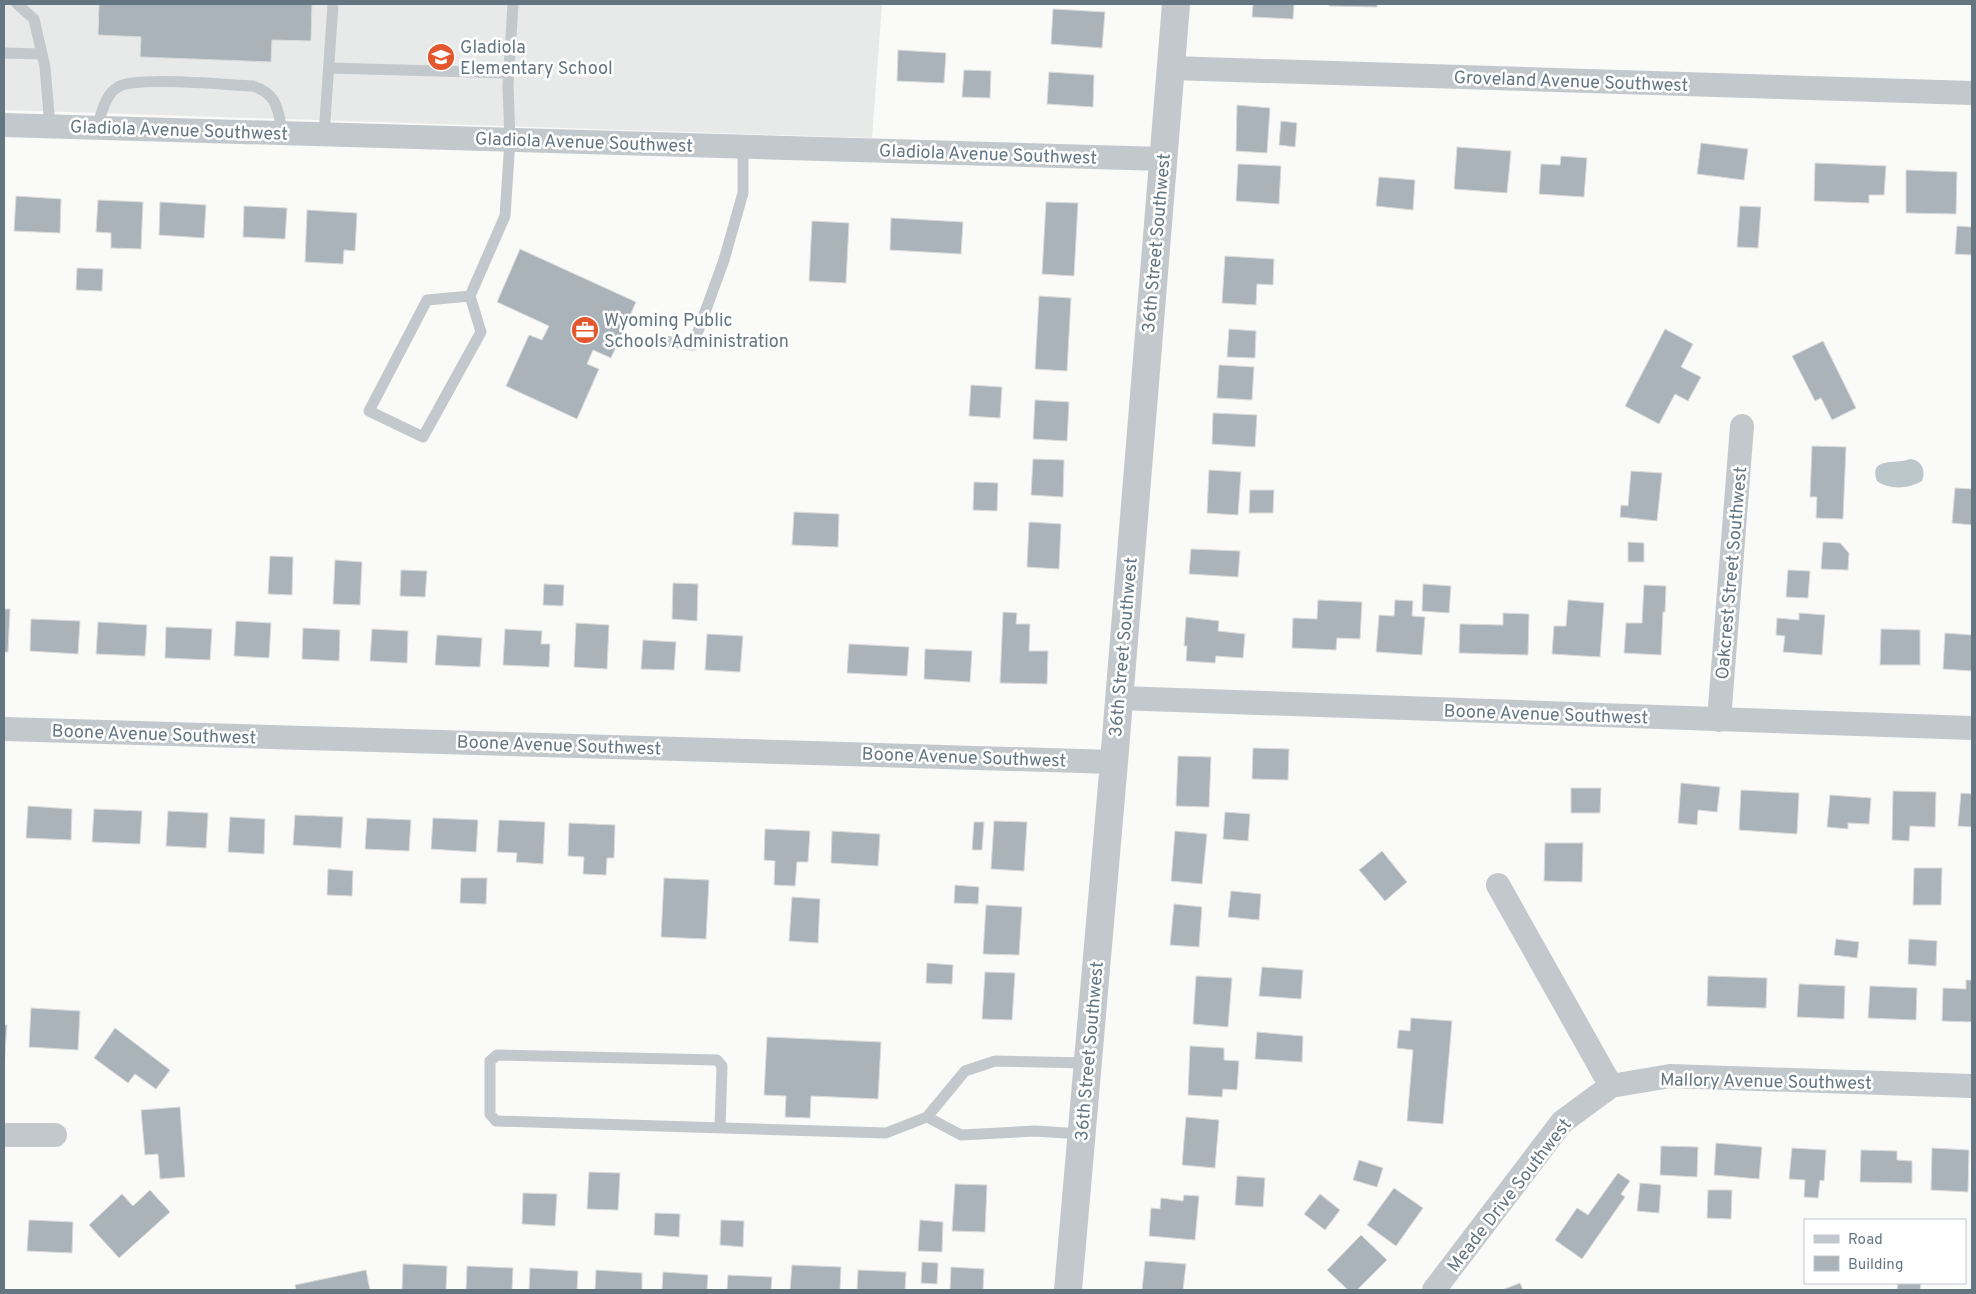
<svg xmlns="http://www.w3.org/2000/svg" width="1976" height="1294" font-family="Overpass,sans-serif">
  <rect width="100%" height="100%" fill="#fafaf8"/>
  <path fill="#e8e9e9" d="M 4,4 L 882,4 L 872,138 L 4,110 Z"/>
  <path fill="#bbc7cb" d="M 1910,459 C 1922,460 1926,471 1922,481 C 1909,489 1889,490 1877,481 C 1868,456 1896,465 1910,459 Z"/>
  <path fill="#aab3b9" stroke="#dcdcda" d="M 99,4 L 312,4 L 311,41 L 272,40 L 271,62 L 140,57 L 141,37 L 98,35 Z
    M 1253,4 L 1294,4 L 1293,19 L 1252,17 Z
    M 1329,4 L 1377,4 L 1377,7 L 1329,6 Z
    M 1053,9 L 1105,12 L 1102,48 L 1051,44 Z
    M 898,50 L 946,53 L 944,83 L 897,81 Z
    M 964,70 L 991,71 L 990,98 L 962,97 Z
    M 1049,72 L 1094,75 L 1093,107 L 1047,104 Z
    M 1237,105 L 1270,108 L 1267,153 L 1236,151 Z
    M 1281,121 L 1297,123 L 1295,147 L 1279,145 Z
    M 1701,143 L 1748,149 L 1744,180 L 1697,174 Z
    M 1457,147 L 1511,151 L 1507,193 L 1454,189 Z
    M 1561,156 L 1587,158 L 1584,197 L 1539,194 L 1541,164 L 1560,165 Z
    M 1815,163 L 1886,166 L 1884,195 L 1869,195 L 1869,203 L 1814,201 Z
    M 1238,164 L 1281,166 L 1279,204 L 1236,201 Z
    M 1906,170 L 1957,172 L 1956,214 L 1906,213 Z
    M 1379,177 L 1415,180 L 1413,210 L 1376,206 Z
    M 16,196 L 61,199 L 60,233 L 14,231 Z
    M 98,200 L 143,202 L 141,249 L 111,248 L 111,233 L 96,232 Z
    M 160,202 L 206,205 L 204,238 L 159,235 Z
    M 1046,202 L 1078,203 L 1074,276 L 1042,274 Z
    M 244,206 L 287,208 L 285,239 L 243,237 Z
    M 1740,206 L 1761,207 L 1758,248 L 1737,247 Z
    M 307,210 L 357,213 L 355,251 L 344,250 L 343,264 L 305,262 Z
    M 891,218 L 963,222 L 961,254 L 890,250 Z
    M 812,221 L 849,223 L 846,283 L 809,281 Z
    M 1957,226 L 1972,227 L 1972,255 L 1955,254 Z
    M 520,249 L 636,302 L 611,358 L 593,350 L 587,364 L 599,369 L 577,419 L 506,386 L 529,335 L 542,340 L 549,326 L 497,302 Z
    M 1225,256 L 1274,259 L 1273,285 L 1257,284 L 1256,305 L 1222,303 Z
    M 77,268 L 103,269 L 102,291 L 76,290 Z
    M 1039,296 L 1071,298 L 1067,371 L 1035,369 Z
    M 1229,329 L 1256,331 L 1255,358 L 1227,357 Z
    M 1665,329 L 1693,344 L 1681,367 L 1701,377 L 1688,401 L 1675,394 L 1659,424 L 1625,406 Z
    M 1823,341 L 1856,408 L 1832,420 L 1821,398 L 1815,401 L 1792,356 Z
    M 1219,365 L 1254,367 L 1252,400 L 1217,398 Z
    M 971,385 L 1002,387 L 1000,418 L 969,416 Z
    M 1035,400 L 1069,402 L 1067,441 L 1033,439 Z
    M 1213,413 L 1257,415 L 1255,447 L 1212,444 Z
    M 1812,446 L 1846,447 L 1843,519 L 1816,518 L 1817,497 L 1810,497 Z
    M 1033,459 L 1064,460 L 1063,497 L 1031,495 Z
    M 1209,470 L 1241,472 L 1238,515 L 1207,513 Z
    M 1631,471 L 1662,473 L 1657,521 L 1620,517 L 1621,505 L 1628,506 Z
    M 974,482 L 998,483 L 997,511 L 973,510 Z
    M 1955,488 L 1972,489 L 1972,525 L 1952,523 Z
    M 1250,490 L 1274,490 L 1273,513 L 1249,513 Z
    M 794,512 L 839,514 L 838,547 L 792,545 Z
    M 1029,522 L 1061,524 L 1059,569 L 1027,567 Z
    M 1628,542 L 1644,543 L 1644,562 L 1628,562 Z
    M 1823,542 L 1840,543 L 1849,553 L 1848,570 L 1821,569 Z
    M 1191,549 L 1240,551 L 1238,577 L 1189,574 Z
    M 270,556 L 293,557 L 292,595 L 268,594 Z
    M 335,560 L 362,562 L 360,605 L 333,604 Z
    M 401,570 L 427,571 L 425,597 L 400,596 Z
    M 1788,570 L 1810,571 L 1808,598 L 1786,597 Z
    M 673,583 L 698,584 L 697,621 L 672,619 Z
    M 544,584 L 564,585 L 563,606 L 543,605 Z
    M 1423,584 L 1451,586 L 1449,613 L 1422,611 Z
    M 1644,585 L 1666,586 L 1665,612 L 1663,612 L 1661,655 L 1624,653 L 1626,623 L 1642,623 Z
    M 1318,600 L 1362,602 L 1360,639 L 1337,638 L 1336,650 L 1292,648 L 1293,618 L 1317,619 Z
    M 1395,600 L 1413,601 L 1412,616 L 1425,617 L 1422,655 L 1376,652 L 1379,615 L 1394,616 Z
    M 1568,600 L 1604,603 L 1600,657 L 1552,654 L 1554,626 L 1566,626 Z
    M 4,609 L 10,609 L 8,652 L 4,652 Z
    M 1003,612 L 1017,613 L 1016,624 L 1030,624 L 1029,651 L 1048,651 L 1047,684 L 1000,683 Z
    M 1503,613 L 1529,614 L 1528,655 L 1459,653 L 1460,624 L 1503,625 Z
    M 1799,613 L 1825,615 L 1822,655 L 1783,652 L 1785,636 L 1776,635 L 1777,618 L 1799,620 Z
    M 1186,617 L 1219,621 L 1218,631 L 1245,634 L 1243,658 L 1216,656 L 1215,663 L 1186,661 L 1187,646 L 1184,646 Z
    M 31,619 L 80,621 L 78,654 L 30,651 Z
    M 236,621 L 271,623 L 269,658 L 234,656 Z
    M 98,622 L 147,625 L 145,656 L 96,654 Z
    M 576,623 L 609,625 L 607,669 L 574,667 Z
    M 166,627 L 212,629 L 210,660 L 165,658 Z
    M 303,628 L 340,630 L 339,661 L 302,659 Z
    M 372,629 L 408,631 L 407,663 L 370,661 Z
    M 505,629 L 542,631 L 541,644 L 550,644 L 549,667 L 503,665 Z
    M 1881,629 L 1920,630 L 1920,665 L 1880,665 Z
    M 1945,633 L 1972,635 L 1972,671 L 1943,669 Z
    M 707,634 L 743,636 L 740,672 L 705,670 Z
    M 437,635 L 482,638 L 480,667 L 435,665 Z
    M 643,640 L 676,642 L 674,670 L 641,669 Z
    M 849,644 L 909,647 L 907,676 L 847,673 Z
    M 925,649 L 972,651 L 970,682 L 924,679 Z
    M 1253,748 L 1289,749 L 1288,780 L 1252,779 Z
    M 1178,756 L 1211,757 L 1209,807 L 1176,806 Z
    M 1681,783 L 1720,787 L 1717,812 L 1698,810 L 1697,825 L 1678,823 Z
    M 1571,788 L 1601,788 L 1600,813 L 1571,813 Z
    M 1741,790 L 1799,793 L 1797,834 L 1739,830 Z
    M 1893,791 L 1936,792 L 1935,827 L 1910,826 L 1909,841 L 1892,840 Z
    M 1961,793 L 1972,794 L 1972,827 L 1958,826 Z
    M 1830,795 L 1871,798 L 1869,824 L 1848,823 L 1848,829 L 1827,827 Z
    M 28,806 L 72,809 L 71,840 L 26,838 Z
    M 94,809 L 142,811 L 140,844 L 92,842 Z
    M 168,811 L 208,813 L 206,848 L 166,846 Z
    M 1225,812 L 1250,814 L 1248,841 L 1223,839 Z
    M 295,815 L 343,817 L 341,848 L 293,845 Z
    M 230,817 L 265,819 L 264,854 L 228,852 Z
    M 367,818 L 411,820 L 409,851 L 365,849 Z
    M 433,818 L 478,820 L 476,852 L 431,849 Z
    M 499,820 L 545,822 L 543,864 L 516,862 L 517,853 L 497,852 Z
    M 994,821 L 1027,822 L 1024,871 L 991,869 Z
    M 974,822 L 984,822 L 982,850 L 972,850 Z
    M 569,823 L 615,825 L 614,858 L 607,858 L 606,875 L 583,874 L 584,857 L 568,856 Z
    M 765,829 L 810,831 L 808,862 L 797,862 L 795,886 L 774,885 L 775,861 L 764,860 Z
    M 832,831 L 880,834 L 878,866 L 831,863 Z
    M 1175,831 L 1207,834 L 1202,884 L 1171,881 Z
    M 1545,843 L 1583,843 L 1582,882 L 1544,881 Z
    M 1382,851 L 1407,882 L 1385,901 L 1359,870 Z
    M 1914,868 L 1942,868 L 1941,905 L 1913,905 Z
    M 328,869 L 353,871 L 352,896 L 327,895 Z
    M 461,878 L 487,878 L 486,904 L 460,903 Z
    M 664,878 L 709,880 L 706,939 L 661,937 Z
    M 955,885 L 979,887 L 978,904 L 954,903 Z
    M 1231,891 L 1261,894 L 1259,920 L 1228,917 Z
    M 792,897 L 820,899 L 818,943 L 789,941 Z
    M 1174,904 L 1202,907 L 1199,947 L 1170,945 Z
    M 986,905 L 1022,907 L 1019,955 L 983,954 Z
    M 1836,939 L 1859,942 L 1857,958 L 1834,955 Z
    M 1909,939 L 1937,941 L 1936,966 L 1908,964 Z
    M 927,963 L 953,965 L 952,984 L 926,983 Z
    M 1262,967 L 1303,970 L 1301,999 L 1259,996 Z
    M 985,972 L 1015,973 L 1012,1020 L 982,1019 Z
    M 1196,976 L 1232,978 L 1228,1027 L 1193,1024 Z
    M 1708,976 L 1767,978 L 1766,1008 L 1707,1006 Z
    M 1966,980 L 1972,980 L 1972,1022 L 1942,1021 L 1943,988 L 1966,989 Z
    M 1799,984 L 1845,986 L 1844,1019 L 1797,1017 Z
    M 1870,986 L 1917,988 L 1916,1020 L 1868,1018 Z
    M 31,1008 L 80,1011 L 78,1050 L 29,1047 Z
    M 1411,1018 L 1452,1021 L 1443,1124 L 1407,1121 L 1413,1050 L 1397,1048 L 1399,1030 L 1410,1031 Z
    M 4,1025 L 7,1025 L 4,1067 Z
    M 115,1028 L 170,1070 L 156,1089 L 135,1074 L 128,1083 L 94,1058 Z
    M 1257,1032 L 1303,1036 L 1302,1062 L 1255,1059 Z
    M 767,1037 L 881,1042 L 878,1099 L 811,1096 L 810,1118 L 785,1117 L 786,1096 L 764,1095 Z
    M 1190,1046 L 1224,1048 L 1224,1060 L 1239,1061 L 1237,1090 L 1223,1089 L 1222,1097 L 1188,1095 Z
    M 180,1107 L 185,1177 L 160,1179 L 158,1154 L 145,1155 L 141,1110 Z
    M 1186,1117 L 1219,1120 L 1215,1168 L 1182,1165 Z
    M 1716,1143 L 1762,1147 L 1759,1179 L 1714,1175 Z
    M 1661,1146 L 1698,1147 L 1697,1177 L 1660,1175 Z
    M 1792,1148 L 1826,1150 L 1824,1181 L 1820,1180 L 1818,1198 L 1804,1197 L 1805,1180 L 1789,1179 Z
    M 1932,1148 L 1969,1150 L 1968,1192 L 1931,1190 Z
    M 1861,1150 L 1897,1151 L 1897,1160 L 1912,1161 L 1912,1183 L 1860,1182 Z
    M 1359,1160 L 1383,1168 L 1377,1187 L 1353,1180 Z
    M 589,1172 L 620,1173 L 618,1210 L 587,1209 Z
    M 1618,1173 L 1630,1181 L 1621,1194 L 1625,1197 L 1582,1259 L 1555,1240 L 1577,1208 L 1588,1215 Z
    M 1237,1176 L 1265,1178 L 1263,1207 L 1235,1205 Z
    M 1640,1183 L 1661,1185 L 1659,1213 L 1637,1211 Z
    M 955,1184 L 987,1185 L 985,1232 L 952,1231 Z
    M 1394,1188 L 1423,1208 L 1396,1246 L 1367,1225 Z
    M 150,1190 L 170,1212 L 119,1258 L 89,1225 L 122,1194 L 133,1206 Z
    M 1708,1190 L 1732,1190 L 1731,1219 L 1707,1218 Z
    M 523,1193 L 557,1194 L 555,1226 L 522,1224 Z
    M 1320,1194 L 1340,1210 L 1325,1230 L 1304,1214 Z
    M 1184,1195 L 1199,1196 L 1195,1240 L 1149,1236 L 1151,1208 L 1160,1209 L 1161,1198 L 1183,1201 Z
    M 655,1213 L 680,1214 L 679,1237 L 654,1235 Z
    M 29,1220 L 73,1222 L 72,1253 L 27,1251 Z
    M 721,1220 L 744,1221 L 743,1247 L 720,1245 Z
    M 920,1220 L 943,1222 L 942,1252 L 918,1251 Z
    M 1361,1235 L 1387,1260 L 1357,1290 L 1348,1290 L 1327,1270 Z
    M 1145,1261 L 1186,1264 L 1183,1290 L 1142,1290 Z
    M 922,1262 L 938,1263 L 937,1284 L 921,1283 Z
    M 403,1264 L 447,1266 L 446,1290 L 402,1290 Z
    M 792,1265 L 841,1267 L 840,1290 L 790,1290 Z
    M 467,1266 L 513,1268 L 512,1290 L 466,1290 Z
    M 951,1267 L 984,1269 L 983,1290 L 950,1290 Z
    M 530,1268 L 578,1271 L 577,1290 L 529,1290 Z
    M 366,1270 L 370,1290 L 296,1290 L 295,1285 Z
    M 596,1270 L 642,1273 L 642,1290 L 595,1290 Z
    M 858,1270 L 906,1272 L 905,1290 L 857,1290 Z
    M 663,1272 L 708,1275 L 707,1290 L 662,1290 Z
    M 728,1275 L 772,1277 L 771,1290 L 727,1290 Z
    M 1520,1283 L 1523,1290 L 1502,1290 Z
    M 1898,1283 L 1921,1283 L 1920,1290 L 1897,1290 Z"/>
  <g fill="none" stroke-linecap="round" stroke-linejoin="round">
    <path stroke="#c3c8cc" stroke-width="11" d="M 17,4 L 34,19 L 45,67 L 50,127
      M 4,53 L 42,54
      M 329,68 L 509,73
      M 97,128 C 101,115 105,94 118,87 C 136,76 227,85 253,86 C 279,95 277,110 283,133
      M 324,135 L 333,4
      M 470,296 L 427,300 L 369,411 L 423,437 L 481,332 L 470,296 L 505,216 L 510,140 L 508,85 L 513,4
      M 664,341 L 693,345 L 724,260 L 743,193 L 743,147
      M 927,1117 L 961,1135 L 1035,1131 L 1081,1134
      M 720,1128 L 722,1066 L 717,1060 L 497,1055 L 490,1061 L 490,1114 L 496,1121 L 886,1133 L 927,1117 L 965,1071 L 995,1061 L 1087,1063"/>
    <path stroke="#c3c8cc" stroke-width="24" d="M 1171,68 L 1972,93
      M 4,125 L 1163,159
      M 1119,698 L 1972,728
      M 1719,720 L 1742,426
      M 4,729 L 1114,762
      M 1498,885 L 1611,1086
      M 4,1135 L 55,1135
      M 1434,1290 L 1562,1122 L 1611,1086 L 1670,1076 L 1972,1086"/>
    <path stroke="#c3c8cc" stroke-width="28" d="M 1068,1290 L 1114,762 L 1176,4"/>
  </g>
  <defs>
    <symbol id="school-disc" viewBox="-11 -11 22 22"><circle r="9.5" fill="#e4572e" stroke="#fff"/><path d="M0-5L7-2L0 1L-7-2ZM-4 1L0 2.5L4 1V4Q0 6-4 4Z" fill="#fff"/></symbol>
    <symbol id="office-disc" viewBox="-11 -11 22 22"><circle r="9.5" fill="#e4572e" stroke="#fff"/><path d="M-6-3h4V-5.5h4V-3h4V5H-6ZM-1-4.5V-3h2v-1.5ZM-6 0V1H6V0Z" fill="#fff"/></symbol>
  </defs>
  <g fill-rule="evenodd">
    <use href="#school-disc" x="425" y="41" width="32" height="32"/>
    <use href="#office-disc" x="569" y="314" width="32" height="32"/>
  </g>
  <g text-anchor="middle" stroke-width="5" stroke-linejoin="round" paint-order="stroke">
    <g font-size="18" fill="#657683" stroke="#fff" text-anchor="start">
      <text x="460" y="53">Gladiola<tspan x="460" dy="21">Elementary School</tspan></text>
      <text x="604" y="326">Wyoming Public<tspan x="604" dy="21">Schools Administration</tspan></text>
    </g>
    <g font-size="18" fill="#657683" stroke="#fff">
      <text transform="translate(1571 81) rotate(2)" y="6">Groveland Avenue Southwest</text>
      <text transform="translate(179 130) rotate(2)" y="6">Gladiola Avenue Southwest</text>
      <text transform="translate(584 142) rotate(2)" y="6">Gladiola Avenue Southwest</text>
      <text transform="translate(988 154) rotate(2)" y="6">Gladiola Avenue Southwest</text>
      <text transform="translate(1156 243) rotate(-85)" y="6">36th Street Southwest</text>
      <text transform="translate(1731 573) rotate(-85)" y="6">Oakcrest Street Southwest</text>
      <text transform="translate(1123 647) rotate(-85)" y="6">36th Street Southwest</text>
      <text transform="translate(1546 714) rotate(2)" y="6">Boone Avenue Southwest</text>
      <text transform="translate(154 734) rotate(2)" y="6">Boone Avenue Southwest</text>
      <text transform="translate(559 745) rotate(2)" y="6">Boone Avenue Southwest</text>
      <text transform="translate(964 757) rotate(2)" y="6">Boone Avenue Southwest</text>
      <text transform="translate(1089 1051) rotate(-85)" y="6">36th Street Southwest</text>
      <text transform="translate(1766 1081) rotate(1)" y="6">Mallory Avenue Southwest</text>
      <text transform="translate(1509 1195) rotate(-52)" y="6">Meade Drive Southwest</text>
    </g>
  </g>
  <rect width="1976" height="1294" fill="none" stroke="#657683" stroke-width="10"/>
  <rect x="1804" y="1219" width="162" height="65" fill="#ffffff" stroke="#c1c8cd"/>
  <rect x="1814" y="1235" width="25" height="8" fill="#c3c8cc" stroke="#c1c8cd"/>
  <text x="1848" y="1244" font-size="15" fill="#657683">Road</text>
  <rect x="1814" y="1256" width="25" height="15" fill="#aab3b9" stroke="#c1c8cd"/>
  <text x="1848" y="1269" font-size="15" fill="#657683">Building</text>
</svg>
